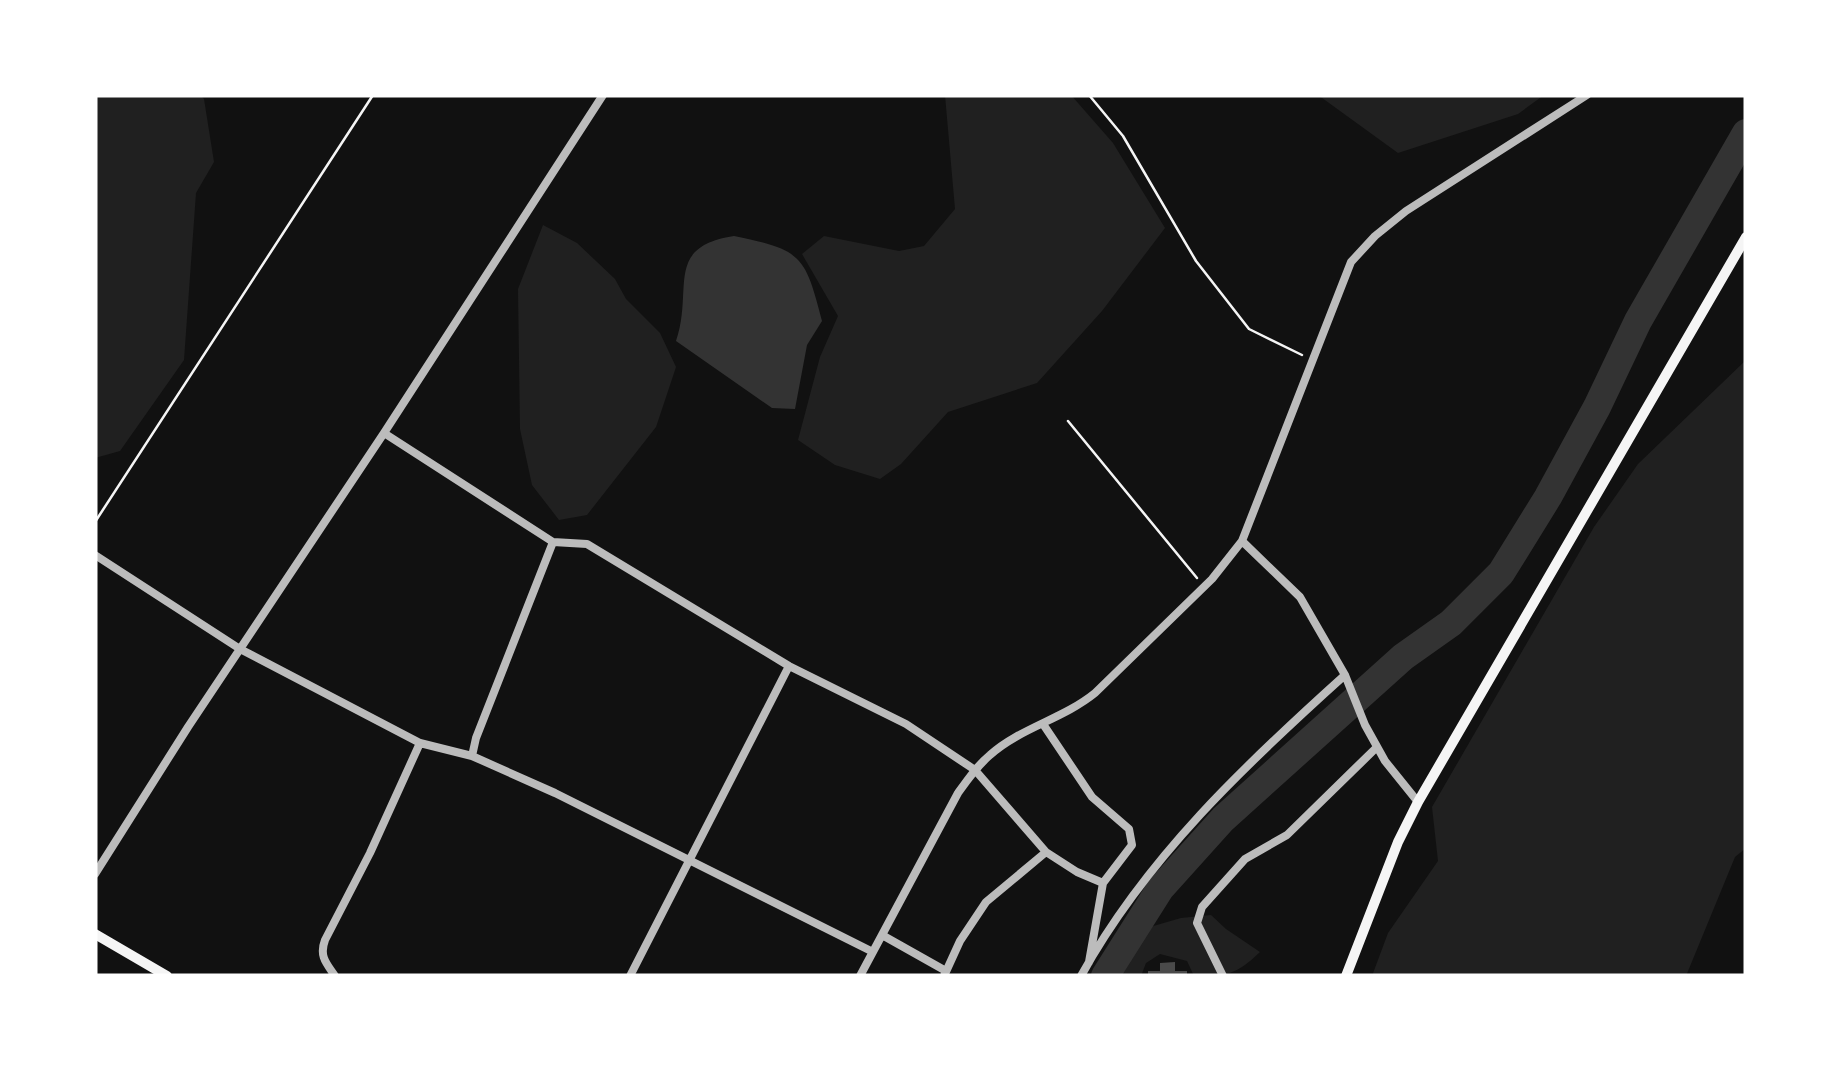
<svg xmlns="http://www.w3.org/2000/svg" width="1841" height="1071" font-family="'Titillium Web',sans-serif">
  <rect width="100%" height="100%" fill="#111"/>
  <path fill="#202020" d="M 95,95 L 200,95 L 204,99 L 214,162 L 196,193 L 184,360 L 120,451 L 95,458 Z
    M 945,95 L 1071,95 L 1113,143 L 1165,228 L 1102,311 L 1037,383 L 948,412 L 901,464 L 880,479 L 835,465 L 798,440 L 820,357 L 838,316 L 802,254 L 824,236 L 899,251 L 924,246 L 955,209 Z
    M 1318,95 L 1544,95 L 1518,114 L 1398,153 Z
    M 543,225 L 577,243 L 615,279 L 626,299 L 660,333 L 676,367 L 656,427 L 587,515 L 559,520 L 532,485 L 520,429 L 518,289 Z
    M 1746,360 L 1746,848 L 1735,857 L 1686,976 L 1372,976 L 1388,933 L 1438,861 L 1432,807 L 1594,527 L 1638,464 Z
    M 1211,915 L 1226,929 L 1260,952 C 1236,975 1227,976 1194,976 L 1187,961 L 1160,954 L 1146,963 L 1141,976 L 1113,976 L 1143,929 L 1181,918 Z"/>
  <path fill="#333" d="M 734,236 C 802,250 805,255 822,321 L 807,345 L 795,409 L 772,408 L 676,341 C 694,289 663,247 734,236 Z"/>
  <g fill="none" stroke-linecap="round" stroke-linejoin="round">
    <path stroke="#333" stroke-width="28" d="M 1105,976 L 1160,889 L 1223,819 L 1403,657 L 1451,623 L 1501,573 L 1548,497 L 1597,407 L 1638,321 L 1746,133"/>
  </g>
  <path fill="#4a4a4a" d="M 1175,962 L 1175,971 L 1187,971 L 1187,976 L 1148,976 L 1148,971 L 1160,971 L 1160,963 Z"/>
  <g fill="none" stroke-linecap="round" stroke-linejoin="round">
    <path stroke="#f5f5f5" stroke-width="2.5" d="M 1089,95 L 1123,136 L 1196,261 L 1249,329 L 1302,355
      M 1068,421 L 1197,578
      M 95,522 L 373,95"/>
    <path stroke="#bcbcbc" stroke-width="8" d="M 384,433 L 553,542 L 587,544 L 789,666 L 906,724 L 975,770 L 1046,852 L 1077,872 L 1103,883 L 1089,962
      M 1242,541 L 1300,597 L 1345,675 L 1365,725 L 1385,761 L 1418,802
      M 95,555 L 240,649 L 420,743 L 472,756 L 555,793 L 873,952
      M 1043,724 L 1092,797 L 1129,829 L 1132,845 L 1103,883
      M 472,756 L 476,738 L 553,542
      M 95,874 L 188,727 L 384,433 L 603,95
      M 882,935 L 946,971
      M 335,976 C 326,963 319,956 325,940 L 370,853 L 420,743
      M 630,976 L 789,666
      M 860,976 L 958,793 C 968,779 977,766 990,755 C 1020,728 1063,719 1095,693 L 1212,579 L 1242,541 L 1351,262 L 1375,236 L 1406,211 L 1587,95
      M 944,976 L 960,941 L 986,902 L 1046,852
      M 1081,976 C 1146,858 1246,764 1345,675
      M 1223,976 L 1197,923 L 1202,907 L 1245,859 L 1287,835 L 1377,747"/>
    <path stroke="#f5f5f5" stroke-width="10" d="M 95,934 L 167,976
      M 1346,976 L 1398,842 L 1418,802 L 1746,237"/>
  </g>
  <rect width="1841" height="1071" fill="none" stroke="#ffffff" stroke-width="195"/>
</svg>
